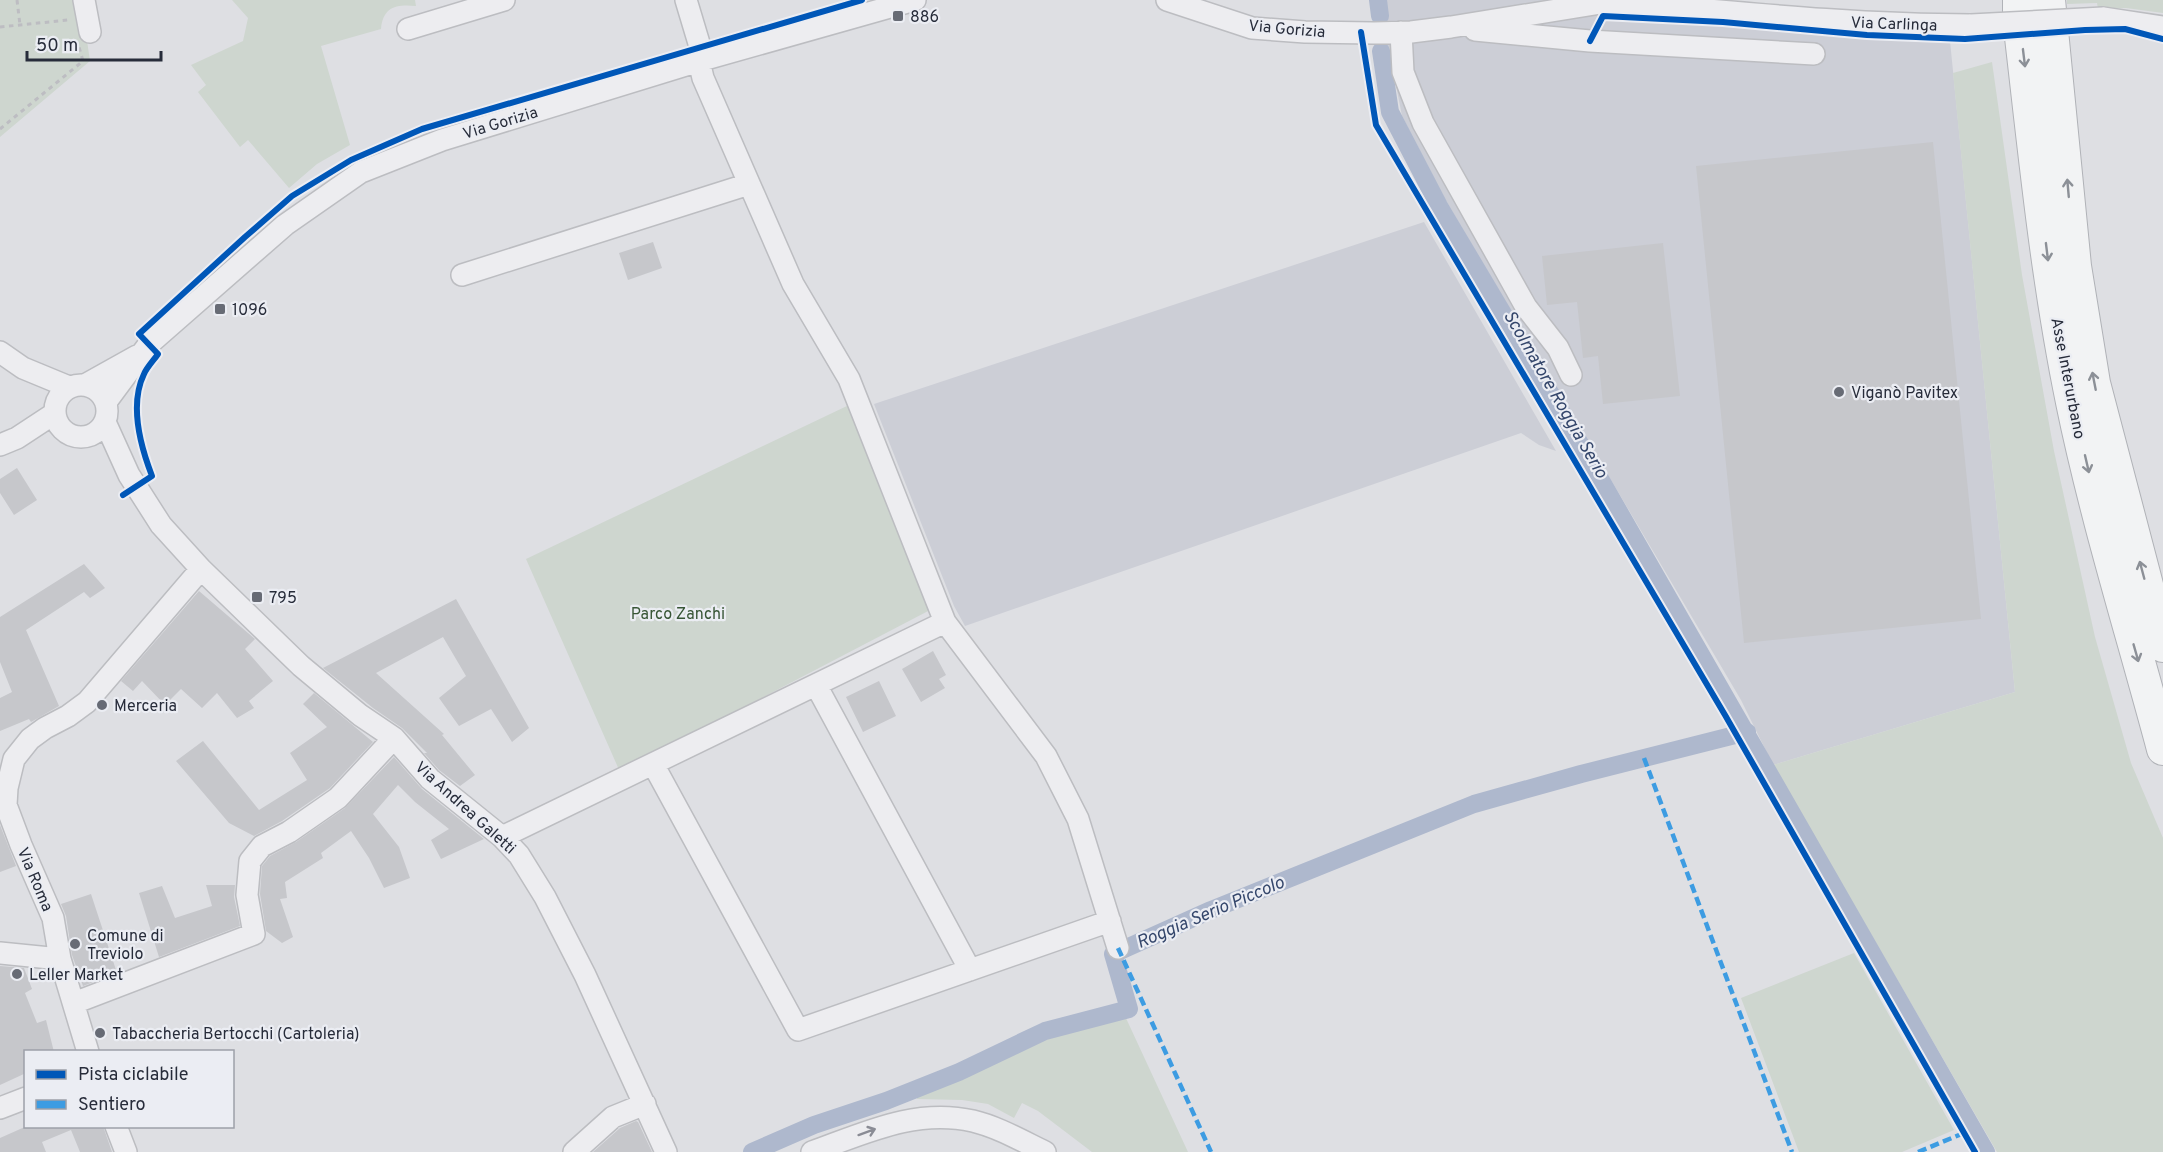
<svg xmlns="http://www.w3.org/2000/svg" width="2163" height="1152" font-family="Overpass,sans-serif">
  <rect width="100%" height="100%" fill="#dedfe3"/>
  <path fill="#ccced6" d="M 1384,0 L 1548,0 L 1429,20 L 1388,24 Z
    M 1600,7 L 1949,31 L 2015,692 L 1773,765 L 1741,700 L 1445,199 L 1402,116 L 1387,40 Z
    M 1424,222 L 1556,451 L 1539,445 L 1521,433 L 965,626 L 954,606 L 874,404 Z"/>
  <path fill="#ced6cf" d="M 0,0 L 81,0 L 90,61 L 0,137 Z
    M 232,0 L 415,0 L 416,6 C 396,4 383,7 381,29 L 321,46 L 350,145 L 317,164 L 289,188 L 248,140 L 240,147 L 198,92 L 206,85 L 191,65 L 243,41 L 248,18 Z
    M 2067,0 L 2163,0 L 2163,13 L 2126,8 L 2098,9 L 2097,3 L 2067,4 Z
    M 1992,62 L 2022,275 L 2054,451 L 2095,637 L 2131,763 L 2163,838 L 2163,1152 L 1997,1152 L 1773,765 L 2015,692 L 1953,73 Z
    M 849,405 L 932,609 L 620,772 L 526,559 Z
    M 1854,953 L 1954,1130 L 1902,1152 L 1799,1152 L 1741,998 Z
    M 1125,1016 L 1188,1152 L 1092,1152 L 1038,1111 L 1022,1103 L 1014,1118 L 988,1104 L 962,1100 L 917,1099 L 918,1092 L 963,1077 L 1044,1037 Z"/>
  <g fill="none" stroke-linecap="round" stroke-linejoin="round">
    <path stroke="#aeb8cd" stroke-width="18" d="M 1378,0 L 1380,16
      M 1381,51 L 1390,112 L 1439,206 L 1571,428 L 1986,1152
      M 752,1152 L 814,1125 L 886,1101 L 959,1072 L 1045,1031 L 1129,1009 L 1113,954 L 1211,910 L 1474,804 L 1581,774 L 1747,732"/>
  </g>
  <path fill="#c6c7cb" d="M 1933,142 L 1981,619 L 1744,643 L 1696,166 Z
    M 653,242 L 662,268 L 628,280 L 619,253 Z
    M 1663,243 L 1680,396 L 1603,404 L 1598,356 L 1583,358 L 1577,302 L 1547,305 L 1542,256 Z
    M 17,468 L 37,500 L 14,515 L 0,493 L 0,479 Z
    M 84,564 L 105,588 L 90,598 L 84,592 L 26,630 L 59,706 L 31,722 L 29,719 L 0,731 L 0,698 L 12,692 L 0,662 L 0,617 Z
    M 199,591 L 255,639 L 245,649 L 273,681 L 249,701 L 254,708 L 237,718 L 217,693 L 202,708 L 181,689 L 165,705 L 142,681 L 133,691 L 121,681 Z
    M 456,599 L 529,728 L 512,742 L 491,709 L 459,726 L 439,698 L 466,676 L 443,637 L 376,673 L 444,734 L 442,735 L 475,775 L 460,786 L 439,770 L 424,753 L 427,753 L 402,728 L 373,708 L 323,668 Z
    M 933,651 L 946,675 L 939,679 L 945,688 L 921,702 L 902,669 Z
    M 879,681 L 896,716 L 863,732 L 846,697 Z
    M 314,693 L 373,742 L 330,788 L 282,821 L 254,836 L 229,823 L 176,761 L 203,741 L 259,810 L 307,780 L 290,753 L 327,727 L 303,704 Z
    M 394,757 L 422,789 L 484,839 L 441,859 L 431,840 L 449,829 L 415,802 L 398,785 L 373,814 L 399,847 L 410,878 L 384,888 L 369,858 L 351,831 L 321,853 L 323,858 L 285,882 L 287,898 L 280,899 L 293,937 L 282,943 L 266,931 L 260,894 L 262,866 L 270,856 L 296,842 L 345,808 Z
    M 0,825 L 16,866 L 0,872 Z
    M 206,885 L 235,885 L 234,897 L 240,926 L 159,957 L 139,893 L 162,886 L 175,918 L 212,906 Z
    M 91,894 L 117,973 L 83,986 L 72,955 L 66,916 L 61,904 Z
    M 0,966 L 24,968 L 32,989 L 25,993 L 37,1023 L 46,1020 L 54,1052 L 26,1052 L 26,1073 L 0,1085 Z
    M 636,1121 L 638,1122 L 652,1152 L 593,1152 L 620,1128 Z
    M 27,1126 L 103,1126 L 112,1152 L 80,1152 L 71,1130 L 42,1142 L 46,1152 L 0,1152 L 0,1138 Z"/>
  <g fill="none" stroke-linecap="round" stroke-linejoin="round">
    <defs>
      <path id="minor" d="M 84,0 L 90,32
        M 686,0 L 704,60
        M 1167,0 L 1252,28 L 1305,32 L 1374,33 L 1411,32 L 1451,27 L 1601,3 L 1630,3 C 1744,13 1857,25 1971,25
        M 2103,18 L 2163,27
        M 408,29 L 504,0
        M 1475,30 L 1590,41 L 1814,54
        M 1401,32 L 1403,72 L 1423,123 L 1526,307 L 1558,348 L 1571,375
        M 699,61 L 703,78 L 793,284 L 849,379 L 945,622 L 1046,756 L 1078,819 L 1118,948
        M 462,275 L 749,184
        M 0,352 L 23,368 L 69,387
        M55 411a26 26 0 1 1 52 0a26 26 0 1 1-52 0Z
        M 85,385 L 137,356
        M 106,402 L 149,344 L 285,225 L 361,172 L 442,140 L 699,61 L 915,0
        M 105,422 L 129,475 L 161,525 L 201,569 L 301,666 L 360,715 L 394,738 L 430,779 L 502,837 L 519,855 L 545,897 L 585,975 L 666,1152
        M 0,445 L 17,438 L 55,413
        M 816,685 L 970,970
        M 653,764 L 798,1030 L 1110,921
        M 502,837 L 945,622
        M 0,953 L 60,959
        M 74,1003 L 254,934 L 247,895 L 250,861 L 262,846 L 289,832 L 338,798 L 394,738
        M 88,1052 L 60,959 L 53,918 L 21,845 L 6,805 L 7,788 L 14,759 L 30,739 L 45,728 L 68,716 L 87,702 L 201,569
        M 0,1108 L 26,1098
        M 116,1126 L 126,1152
        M 574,1152 L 613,1117 L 645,1104
        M 812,1152 C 865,1133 915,1108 973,1121 C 998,1127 1022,1141 1045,1152"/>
      <path id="highway" d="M 2019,0 L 2019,20 C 2034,148 2046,276 2072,402 C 2096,519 2132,633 2163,749
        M 2049,0 L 2075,266 L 2094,383 L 2163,646"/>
    </defs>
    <use href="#minor" stroke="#bcbdc1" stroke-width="24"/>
    <use href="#highway" stroke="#b0b2b7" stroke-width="34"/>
    <path stroke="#bdbdc2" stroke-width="3" stroke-dasharray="4.5 4.5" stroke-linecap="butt" d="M 17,0 L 20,25
      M 0,27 L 68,20
      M 0,129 L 83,61 L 79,47"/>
    <use href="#minor" stroke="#ededf0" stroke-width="21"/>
    <use href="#highway" stroke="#f2f3f4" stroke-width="32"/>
    <defs>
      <path id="minor-bridge" d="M 1971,25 L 2103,18"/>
    </defs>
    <use href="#minor-bridge" stroke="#bcbdc1" stroke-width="24" stroke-linecap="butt"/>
    <use href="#minor-bridge" stroke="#ededf0" stroke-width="21"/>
    <path stroke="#3d9ce2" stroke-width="4.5" stroke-dasharray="9 4.5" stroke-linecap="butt" d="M 1644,758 L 1792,1152
      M 1118,948 L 1211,1152
      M 1918,1152 L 1964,1133"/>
    <defs>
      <path id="cycleway" d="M 1361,32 L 1376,125 L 1725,715 L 1975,1152
        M 1590,41 L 1603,16 L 1723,22 L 1867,35 L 1965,39 L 2085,30 L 2125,29 L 2163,39
        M 123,495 L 152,476 C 140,445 129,405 144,374 C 147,367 154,360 158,354 L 139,334 L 245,237 L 292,196 L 351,160 L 422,129 L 862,0"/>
    </defs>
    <use href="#cycleway" stroke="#ebedf3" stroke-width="10"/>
    <use href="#cycleway" stroke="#0057b8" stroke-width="6"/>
  </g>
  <defs><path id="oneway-shaft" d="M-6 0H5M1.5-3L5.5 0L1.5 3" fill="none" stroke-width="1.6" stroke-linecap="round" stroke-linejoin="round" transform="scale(1.5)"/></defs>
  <g stroke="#8c9097">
    <use href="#oneway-shaft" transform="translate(2024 58) rotate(83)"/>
    <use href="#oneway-shaft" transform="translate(2068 188) rotate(-95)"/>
    <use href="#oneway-shaft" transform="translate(2047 252) rotate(83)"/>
    <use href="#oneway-shaft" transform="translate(2094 381) rotate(-101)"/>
    <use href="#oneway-shaft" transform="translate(2087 464) rotate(77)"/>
    <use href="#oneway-shaft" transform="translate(2142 570) rotate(-105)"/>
    <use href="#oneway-shaft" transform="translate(2136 653) rotate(74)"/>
  </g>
  <use stroke="#8a8c95" href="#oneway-shaft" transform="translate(867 1132) rotate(-20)"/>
  <g fill="#676b75" stroke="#ebedf3" stroke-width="2">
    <rect x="892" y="10" width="12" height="12" rx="3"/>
    <rect x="214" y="303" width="12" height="12" rx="3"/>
    <circle cx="1839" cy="392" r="6"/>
    <rect x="251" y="591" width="12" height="12" rx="3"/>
    <circle cx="102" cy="705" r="6"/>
    <circle cx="75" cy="944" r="6"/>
    <circle cx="17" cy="974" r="6"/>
    <circle cx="100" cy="1033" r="6"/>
  </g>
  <g text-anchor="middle" stroke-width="4.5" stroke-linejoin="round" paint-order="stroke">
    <g font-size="16" fill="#272c3a" stroke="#ebedf3" text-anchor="start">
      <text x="910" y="22">886</text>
      <text x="232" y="315">1096</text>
      <text x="1851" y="398">Viganò Pavitex</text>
      <text x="269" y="603">795</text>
      <text x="114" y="711">Merceria</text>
      <text x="87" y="941">Comune di<tspan x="87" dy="18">Treviolo</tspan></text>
      <text x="29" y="980">Leller Market</text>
      <text x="112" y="1039">Tabaccheria Bertocchi (Cartoleria)</text>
    </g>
    <g font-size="16" fill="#272c3a" stroke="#ebedf3">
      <text transform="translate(1894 23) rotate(2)" y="6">Via Carlinga</text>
      <text transform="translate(1287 28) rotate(5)" y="6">Via Gorizia</text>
      <text transform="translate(500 122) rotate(-17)" y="6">Via Gorizia</text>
      <text transform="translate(2069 378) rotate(79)" y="6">Asse Interurbano</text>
      <text transform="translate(466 807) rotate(42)" y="6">Via Andrea Galetti</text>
      <text transform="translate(36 879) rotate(67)" y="6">Via Roma</text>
    </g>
    <g font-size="16" fill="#375535" stroke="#ebedf3">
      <text x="678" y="619">Parco Zanchi</text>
    </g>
    <g font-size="18" font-style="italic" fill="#34466b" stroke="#ebedf3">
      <text transform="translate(1556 394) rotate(60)" y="6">Scolmatore Roggia Serio</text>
      <text transform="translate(1210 912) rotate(-23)" y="6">Roggia Serio Piccolo</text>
    </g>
  </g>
  <rect x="24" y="1050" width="210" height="78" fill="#ebedf3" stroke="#9da0a9" stroke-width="1.5"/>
  <rect x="36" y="1070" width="30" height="9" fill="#0057b8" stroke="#9da0a9" stroke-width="1.5"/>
  <text x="78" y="1080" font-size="18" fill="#272c3a">Pista ciclabile</text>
  <rect x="36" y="1100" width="30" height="9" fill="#3d9ce2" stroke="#9da0a9" stroke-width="1.5"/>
  <text x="78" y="1110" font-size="18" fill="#272c3a">Sentiero</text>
  <path d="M27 51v9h134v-9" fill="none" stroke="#272c3a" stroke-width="3"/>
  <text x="36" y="51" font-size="18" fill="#272c3a" stroke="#ebedf3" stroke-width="4.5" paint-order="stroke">50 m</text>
</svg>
